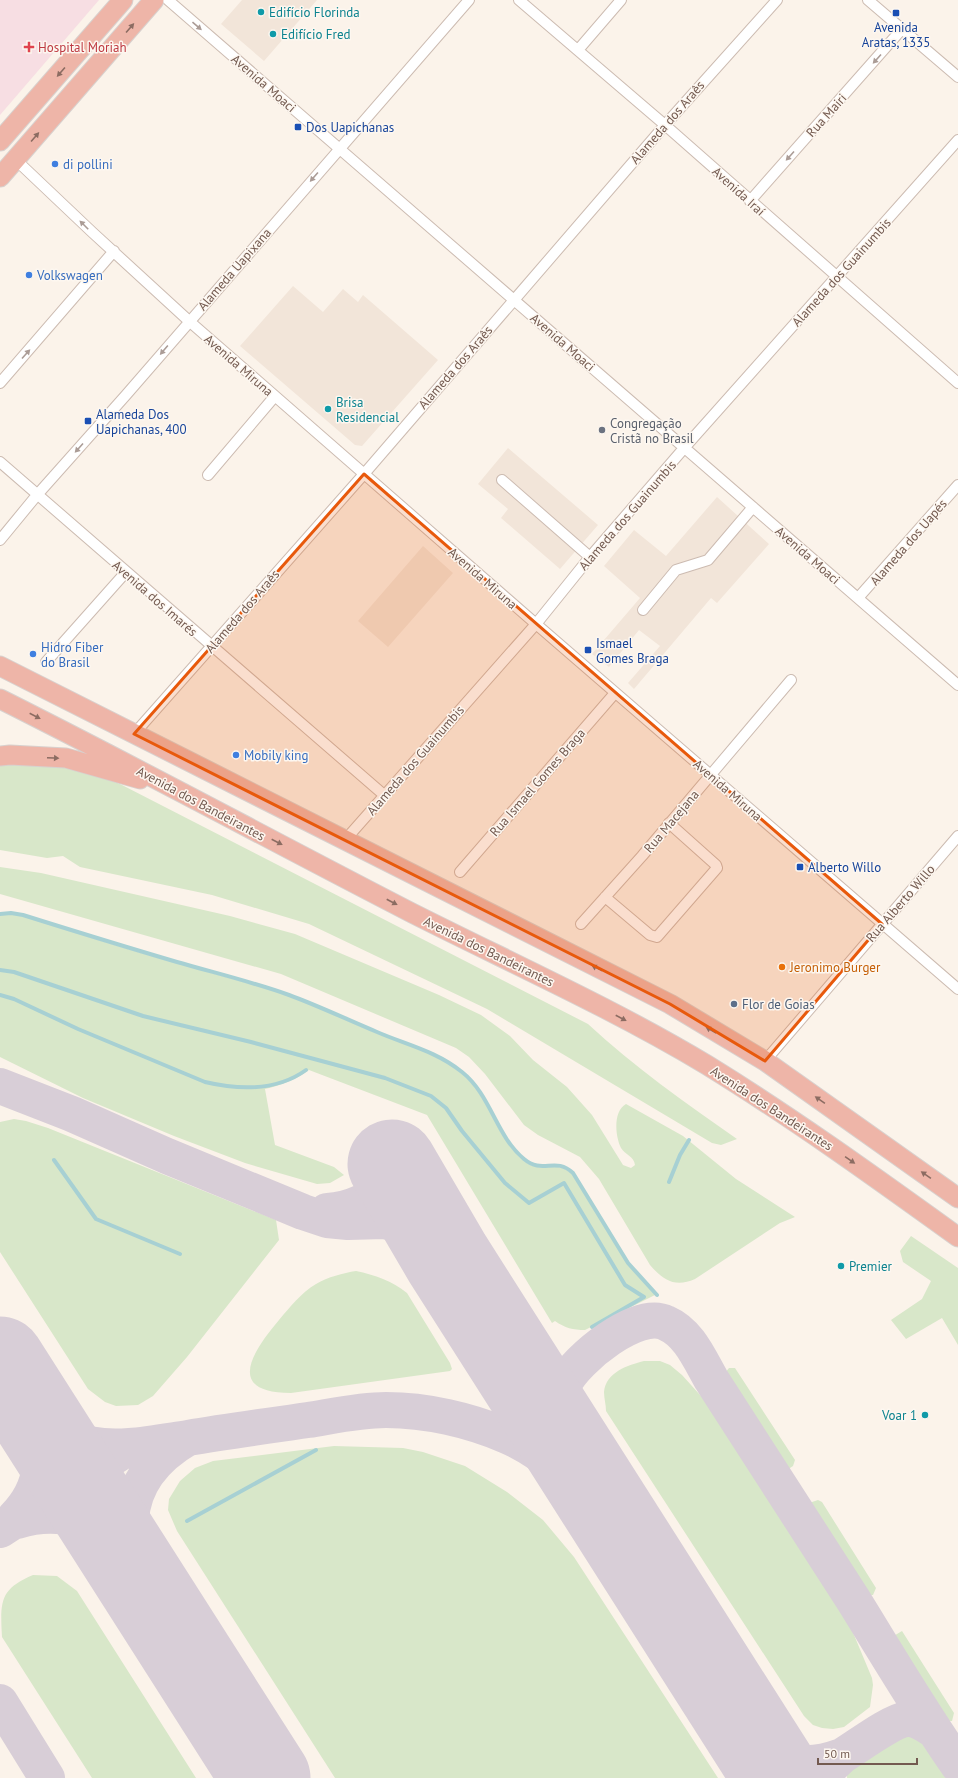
<svg xmlns="http://www.w3.org/2000/svg" width="958" height="1778" font-family="'PT Sans',sans-serif">
  <rect width="100%" height="100%" fill="#fbf3ea"/>
  <path fill="#f2e5d9" d="M 242,0 L 317,0 L 264,61 L 221,24 Z
    M 293,286 L 323,312 L 343,289 L 358,302 L 363,295 L 438,360 L 362,446 L 355,445 L 240,346 Z
    M 508,448 L 598,525 L 560,569 L 501,518 L 508,509 L 478,484 Z
    M 717,497 L 769,544 L 717,603 L 711,598 L 634,689 L 628,683 L 660,646 L 639,630 L 609,667 L 592,654 L 640,598 L 604,566 L 634,530 L 666,556 Z
    M 423,546 L 453,573 L 388,647 L 358,621 Z"/>
  <path fill="#f7dee3" d="M 0,0 L 99,0 L 0,115 Z"/>
  <path fill="#d8e7c9" d="M 12,763 L 62,766 L 99,775 L 122,785 L 588,1024 C 634,1067 686,1103 737,1139 L 721,1145 L 712,1143 L 487,1009 L 309,924 L 212,895 L 80,867 L 63,856 L 47,858 L 0,850 L 0,764 Z
    M 0,867 L 41,873 L 230,916 L 295,934 L 439,995 L 481,1015 L 510,1036 L 533,1060 L 567,1087 L 592,1115 L 623,1165 L 631,1168 L 635,1165 C 634,1156 625,1155 621,1148 C 615,1136 613,1111 626,1104 L 683,1136 L 736,1179 L 795,1217 L 780,1223 L 695,1279 C 675,1288 663,1280 650,1265 L 599,1179 L 580,1157 L 538,1135 L 524,1125 L 485,1074 L 469,1057 L 456,1048 L 281,974 L 0,894 Z
    M 11,914 L 23,916 C 76,933 129,950 183,965 C 218,975 254,984 289,996 C 319,1007 347,1021 376,1033 C 407,1046 434,1051 461,1073 C 490,1096 495,1137 523,1160 C 542,1176 554,1158 572,1174 L 627,1263 L 655,1295 L 585,1330 C 573,1330 565,1328 555,1321 L 552,1323 L 427,1115 L 309,1070 C 295,1080 282,1085 265,1089 L 275,1145 L 334,1167 L 344,1175 L 330,1183 L 317,1184 L 245,1163 L 174,1136 L 83,1098 L 0,1057 L 0,915 Z
    M 14,1119 L 26,1121 L 48,1128 L 276,1220 L 279,1240 L 187,1357 L 153,1396 L 138,1405 L 116,1406 L 105,1402 L 88,1389 L 0,1252 L 0,1122 Z
    M 911,1236 L 958,1268 L 958,1345 L 942,1318 L 906,1339 L 891,1320 L 922,1299 L 931,1281 L 903,1262 L 900,1251 Z
    M 356,1271 C 375,1275 392,1281 407,1293 L 450,1363 L 452,1369 L 450,1371 L 291,1393 C 225,1393 252,1352 279,1320 C 290,1307 301,1293 316,1284 C 328,1277 343,1273 356,1271 Z
    M 644,1361 L 660,1361 L 670,1365 L 682,1375 L 729,1427 L 777,1498 L 844,1611 L 872,1678 L 873,1685 L 870,1707 L 844,1727 L 833,1729 L 822,1728 L 813,1725 L 804,1716 L 606,1411 C 606,1405 604,1398 604,1392 C 606,1372 628,1365 644,1361 Z
    M 729,1368 L 735,1368 L 795,1460 L 793,1466 L 787,1470 L 779,1467 L 724,1383 L 724,1374 Z
    M 334,1446 L 403,1448 L 423,1452 L 465,1466 L 507,1492 L 543,1520 L 574,1557 L 718,1778 L 335,1778 L 177,1531 L 168,1510 L 169,1499 L 180,1481 L 195,1468 L 213,1461 Z
    M 818,1500 L 822,1502 L 876,1588 L 873,1595 L 864,1595 L 857,1589 L 808,1511 L 809,1503 Z
    M 33,1575 L 57,1576 L 77,1591 L 196,1778 L 92,1778 L 2,1637 C 0,1601 0,1589 33,1575 Z
    M 902,1631 L 954,1713 L 952,1721 L 942,1721 L 935,1715 L 891,1646 L 892,1637 Z
    M 904,1731 L 917,1732 L 930,1737 L 956,1778 L 847,1778 C 847,1775 847,1771 848,1769 C 853,1755 891,1736 904,1731 Z"/>
  <g fill="none" stroke-linecap="round" stroke-linejoin="round">
    <path stroke="#a7d0d3" stroke-width="4" d="M 0,914 L 11,913 L 23,915 C 74,931 126,947 177,962 C 215,973 253,982 289,995 C 319,1006 348,1020 377,1032 C 407,1045 436,1051 462,1072 C 491,1095 496,1136 524,1159 C 543,1175 555,1156 573,1173 L 628,1263 L 657,1295
      M 0,970 L 14,972 L 143,1016 L 251,1042 L 385,1078 L 431,1096 L 446,1108 L 462,1131 L 505,1183 L 529,1203 L 564,1183 L 625,1285 L 644,1297 L 592,1327
      M 0,995 L 14,999 L 78,1029 L 205,1082 C 239,1090 277,1091 306,1070
      M 54,1160 L 96,1219 L 180,1254
      M 669,1182 L 680,1155 L 689,1140
      M 187,1521 L 316,1450"/>
    <path stroke="#d8ced7" stroke-width="36" d="M 0,1086 L 72,1114 L 167,1156 L 303,1212 L 327,1220 L 348,1222 L 384,1221 L 399,1224 L 424,1236 L 447,1258
      M 327,1211 C 356,1210 377,1194 401,1179
      M 22,1395 C 73,1461 115,1449 188,1438 C 157,1456 133,1483 131,1520 C 130,1537 133,1555 135,1572
      M 188,1438 C 228,1431 268,1426 308,1420 C 333,1416 360,1410 386,1410 C 426,1410 470,1420 507,1436 C 549,1454 584,1490 615,1522
      M 566,1444 C 560,1427 556,1402 564,1384 C 576,1359 638,1309 666,1323 C 689,1333 699,1358 711,1379 C 758,1453 806,1527 854,1601 C 888,1656 921,1712 958,1765
      M 15,1517 C 46,1485 44,1452 33,1412
      M 17,1521 C 43,1513 73,1513 96,1529 C 106,1536 115,1546 123,1555
      M 0,1530 L 129,1447
      M 0,1702 L 47,1778
      M 753,1739 C 785,1764 803,1770 842,1756 L 824,1773 L 822,1778
      M 842,1756 C 857,1747 891,1721 907,1719 C 917,1718 927,1726 935,1731"/>
    <path stroke="#d8ced7" stroke-width="89" d="M 392,1164 L 447,1258 L 778,1778
      M 0,1361 L 266,1778"/>
    <defs>
      <path id="street" d="M 168,0 L 958,685
        M 519,0 L 665,125 L 958,383
        M 868,0 L 958,77
        M 578,50 L 621,0
        M 15,159 L 92,232 L 189,321 L 536,624 L 958,989
        M 750,201 L 902,29
        M 0,383 L 114,251
        M 0,462 L 384,795
        M 208,475 L 275,396
        M 502,480 L 590,557
        M 0,540 L 37,495 L 126,395 L 469,0
        M 858,598 L 958,485
        M 643,610 L 676,570 L 708,560 L 753,507
        M 46,662 L 126,572
        M 134,734 L 364,474 L 665,125 L 777,0
        M 346,839 L 536,624 L 590,557 L 685,447 L 958,140
        M 460,872 L 615,693
        M 605,897 L 650,935 L 657,937 L 717,868 L 716,865 L 669,823
        M 581,924 L 642,856 L 791,680
        M 765,1061 L 958,836"/>
      <path id="highway" d="M 0,141 L 123,0
        M 0,177 L 154,0
        M 0,666 L 670,1004 L 765,1061 L 958,1198
        M 0,699 C 138,768 274,842 412,913 C 511,963 612,1008 707,1065 C 793,1118 876,1178 958,1237
        M 0,756 L 10,755 L 66,758 L 140,779"/>
    </defs>
    <use href="#street" stroke="#ccbbb1" stroke-width="12"/>
    <use href="#highway" stroke="#d8d1ce" stroke-width="21"/>
    <use href="#street" stroke="#fff" stroke-width="10"/>
    <use href="#highway" stroke="#eeb5a8" stroke-width="19"/>
  </g>
  <defs><path id="oneway-solid" d="M-6-.8H1V-3.2L6.5 0L1 3.2V.8H-6Z"/></defs>
  <g fill="#ab9c96">
    <use href="#oneway-solid" transform="translate(197 26) rotate(41)"/>
    <use href="#oneway-solid" transform="translate(877 59) rotate(132)"/>
    <use href="#oneway-solid" transform="translate(790 156) rotate(132)"/>
    <use href="#oneway-solid" transform="translate(314 177) rotate(131)"/>
    <use href="#oneway-solid" transform="translate(84 225) rotate(-135)"/>
    <use href="#oneway-solid" transform="translate(164 350) rotate(130)"/>
    <use href="#oneway-solid" transform="translate(26 354) rotate(-48)"/>
    <use href="#oneway-solid" transform="translate(79 448) rotate(132)"/>
  </g>
  <g fill="#8c6c62">
    <use href="#oneway-solid" transform="translate(130 28) rotate(-49)"/>
    <use href="#oneway-solid" transform="translate(61 72) rotate(131)"/>
    <use href="#oneway-solid" transform="translate(35 137) rotate(-49)"/>
    <use href="#oneway-solid" transform="translate(35 716) rotate(27)"/>
    <use href="#oneway-solid" transform="translate(53 758) rotate(3)"/>
    <use href="#oneway-solid" transform="translate(277 842) rotate(27)"/>
    <use href="#oneway-solid" transform="translate(392 902) rotate(28)"/>
    <use href="#oneway-solid" transform="translate(597 968) rotate(-153)"/>
    <use href="#oneway-solid" transform="translate(621 1018) rotate(28)"/>
    <use href="#oneway-solid" transform="translate(711 1030) rotate(-150)"/>
    <use href="#oneway-solid" transform="translate(820 1100) rotate(-145)"/>
    <use href="#oneway-solid" transform="translate(850 1160) rotate(35)"/>
    <use href="#oneway-solid" transform="translate(926 1175) rotate(-145)"/>
  </g>
  <path fill="#e8590c" fill-opacity="0.2" stroke="#e8590c" stroke-width="3" stroke-linejoin="round" d="M 364,474 L 882,924 L 765,1061 L 670,1004 L 134,734 Z"/>
  <g fill="#0f9aa8" stroke="#fdf7f0" stroke-width="1.5">
    <circle cx="261" cy="12" r="4"/>
    <circle cx="273" cy="34" r="4"/>
    <circle cx="328" cy="409" r="4"/>
    <circle cx="841" cy="1266" r="4"/>
    <circle cx="925" cy="1415" r="4"/>
  </g>
  <g fill="#1a4fb4" stroke="#fdf7f0" stroke-width="1.5">
    <rect x="892" y="9" width="8" height="8" rx="2"/>
    <rect x="294" y="123" width="8" height="8" rx="2"/>
    <rect x="84" y="417" width="8" height="8" rx="2"/>
    <rect x="584" y="646" width="8" height="8" rx="2"/>
    <rect x="796" y="863" width="8" height="8" rx="2"/>
  </g>
  <path fill="#e0444e" stroke="#fdf7f0" stroke-width="1.5" d="M27 41h4v4h4v4h-4v4h-4v-4h-4v-4h4z"/>
  <g fill="#3f7fe0" stroke="#fdf7f0" stroke-width="1.5">
    <circle cx="55" cy="164" r="4"/>
    <circle cx="29" cy="275" r="4"/>
    <circle cx="33" cy="654" r="4"/>
    <circle cx="236" cy="755" r="4"/>
  </g>
  <circle fill="#6b7280" stroke="#fdf7f0" stroke-width="1.5" cx="602" cy="430" r="4"/>
  <circle fill="#e8710a" stroke="#fdf7f0" stroke-width="1.5" cx="782" cy="967" r="4"/>
  <circle fill="#5c6f8a" stroke="#fdf7f0" stroke-width="1.5" cx="734" cy="1004" r="4"/>
  <g text-anchor="middle" stroke-width="3" stroke-linejoin="round" paint-order="stroke">
    <g font-size="13" fill="#0d838f" stroke="#fdf7f0" text-anchor="start">
      <text x="269" y="17">Edifício Florinda</text>
      <text x="281" y="39">Edifício Fred</text>
      <text x="336" y="407">Brisa<tspan x="336" dy="15">Residencial</tspan></text>
      <text x="849" y="1271">Premier</text>
      <text x="917" y="1420" text-anchor="end">Voar 1</text>
    </g>
    <g font-size="13" fill="#164399" stroke="#fdf7f0" text-anchor="start">
      <text x="896" y="32" text-anchor="middle">Avenida<tspan x="896" dy="15">Aratas, 1335</tspan></text>
      <text x="306" y="132">Dos Uapichanas</text>
      <text x="96" y="419">Alameda Dos<tspan x="96" dy="15">Uapichanas, 400</tspan></text>
      <text x="596" y="648">Ismael<tspan x="596" dy="15">Gomes Braga</tspan></text>
      <text x="808" y="872">Alberto Willo</text>
    </g>
    <g font-size="13" fill="#be3a42" stroke="#fdf7f0" text-anchor="start">
      <text x="38" y="52">Hospital Moriah</text>
    </g>
    <g font-size="13" fill="#735a50" stroke="#fdf7f0">
      <text transform="translate(264 83) rotate(41)" y="5">Avenida Moaci</text>
      <text transform="translate(826 115) rotate(-48)" y="5">Rua Mairi</text>
      <text transform="translate(667 122) rotate(-49)" y="5">Alameda dos Araês</text>
      <text transform="translate(739 191) rotate(42)" y="5">Avenida Iraí</text>
      <text transform="translate(234 269) rotate(-49)" y="5">Alameda Uapixana</text>
      <text transform="translate(841 272) rotate(-48)" y="5">Alameda dos Guainumbis</text>
      <text transform="translate(563 342) rotate(41)" y="5">Avenida Moaci</text>
      <text transform="translate(239 365) rotate(41)" y="5">Avenida Miruna</text>
      <text transform="translate(455 367) rotate(-49)" y="5">Alameda dos Araês</text>
      <text transform="translate(627 515) rotate(-49)" y="5">Alameda dos Guainumbis</text>
      <text transform="translate(908 542) rotate(-49)" y="5">Alameda dos Uapés</text>
      <text transform="translate(808 555) rotate(41)" y="5">Avenida Moaci</text>
      <text transform="translate(483 578) rotate(41)" y="5">Avenida Miruna</text>
      <text transform="translate(155 598) rotate(41)" y="5">Avenida dos Imarés</text>
      <text transform="translate(242 611) rotate(-49)" y="5">Alameda dos Araês</text>
      <text transform="translate(415 760) rotate(-49)" y="5">Alameda dos Guainumbis</text>
      <text transform="translate(537 782) rotate(-49)" y="5">Rua Ismael Gomes Braga</text>
      <text transform="translate(728 790) rotate(41)" y="5">Avenida Miruna</text>
      <text transform="translate(201 803) rotate(28)" y="5">Avenida dos Bandeirantes</text>
      <text transform="translate(671 821) rotate(-50)" y="5">Rua Macejana</text>
      <text transform="translate(900 903) rotate(-49)" y="5">Rua Alberto Willo</text>
      <text transform="translate(489 951) rotate(26)" y="5">Avenida dos Bandeirantes</text>
      <text transform="translate(772 1108) rotate(33)" y="5">Avenida dos Bandeirantes</text>
    </g>
    <g font-size="13" fill="#366cbe" stroke="#fdf7f0" text-anchor="start">
      <text x="63" y="169">di pollini</text>
      <text x="37" y="280">Volkswagen</text>
      <text x="41" y="652">Hidro Fiber<tspan x="41" dy="15">do Brasil</tspan></text>
      <text x="244" y="760">Mobily king</text>
    </g>
    <g font-size="13" fill="#5b616d" stroke="#fdf7f0" text-anchor="start">
      <text x="610" y="428">Congregação<tspan x="610" dy="15">Cristã no Brasil</tspan></text>
    </g>
    <g font-size="13" fill="#c56008" stroke="#fdf7f0" text-anchor="start">
      <text x="790" y="972">Jeronimo Burger</text>
    </g>
    <g font-size="13" fill="#4e5e75" stroke="#fdf7f0" text-anchor="start">
      <text x="742" y="1009">Flor de Goias</text>
    </g>
  </g>
  <path d="M818 1758v6h99v-6" fill="none" stroke="#735a50" stroke-width="2"/>
  <text x="824" y="1758" font-size="12" fill="#735a50" stroke="#fdf7f0" stroke-width="3" paint-order="stroke">50 m</text>
</svg>
